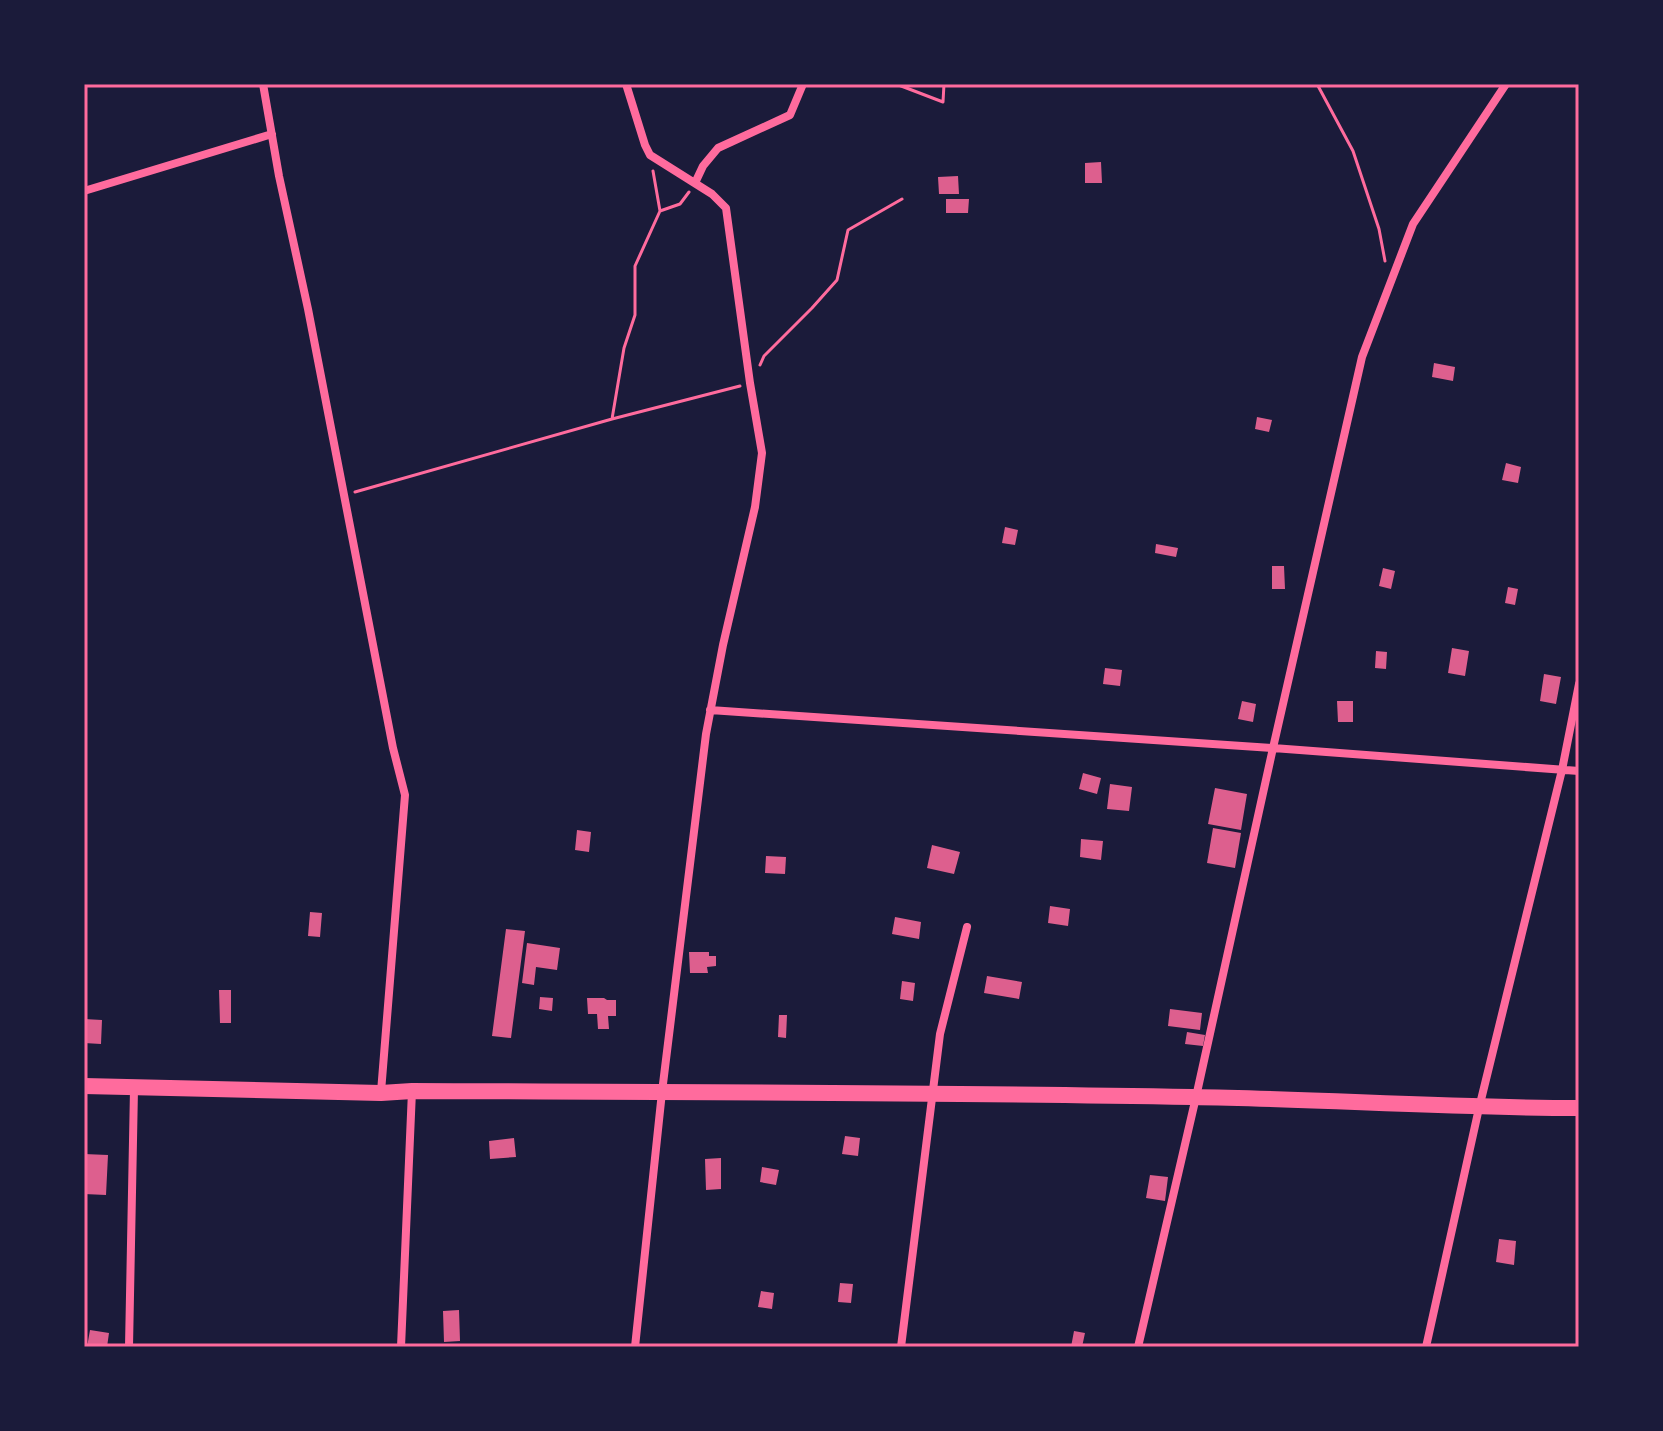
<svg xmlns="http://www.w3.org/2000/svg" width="1663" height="1431" font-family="'Work Sans',sans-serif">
  <rect width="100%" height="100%" fill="#1b1b3a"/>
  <path fill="#dd5f8e" d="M 1101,162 L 1102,183 L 1085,183 L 1085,163 Z
    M 958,176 L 959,194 L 939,194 L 938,177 Z
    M 946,199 L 969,199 L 968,213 L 946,213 Z
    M 1434,363 L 1455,367 L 1453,381 L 1432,377 Z
    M 1257,417 L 1272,420 L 1269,432 L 1255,429 Z
    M 1506,463 L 1521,467 L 1518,483 L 1502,480 Z
    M 1005,527 L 1018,530 L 1015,545 L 1002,543 Z
    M 1156,544 L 1178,548 L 1176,557 L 1155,553 Z
    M 1272,566 L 1284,566 L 1285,589 L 1272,589 Z
    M 1383,568 L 1395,571 L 1391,589 L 1379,586 Z
    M 1508,587 L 1518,589 L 1515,605 L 1505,603 Z
    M 1452,648 L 1469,651 L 1465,676 L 1448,673 Z
    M 1376,651 L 1387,652 L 1386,669 L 1375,668 Z
    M 1105,668 L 1122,670 L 1120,686 L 1103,684 Z
    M 1544,674 L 1561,677 L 1556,704 L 1540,701 Z
    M 1242,701 L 1256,704 L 1253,722 L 1238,719 Z
    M 1337,701 L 1353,701 L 1353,722 L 1338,722 Z
    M 1083,773 L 1101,778 L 1097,794 L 1079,789 Z
    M 1110,784 L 1132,787 L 1129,811 L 1107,809 Z
    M 1215,788 L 1247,794 L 1241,830 L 1208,824 Z
    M 1213,828 L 1241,833 L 1235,868 L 1207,863 Z
    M 577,830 L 591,832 L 589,852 L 575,850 Z
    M 1081,839 L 1103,841 L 1101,860 L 1080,857 Z
    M 932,845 L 960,852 L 954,874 L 927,868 Z
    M 766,856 L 786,857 L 785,874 L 765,873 Z
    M 1050,906 L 1070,909 L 1068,926 L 1048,923 Z
    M 310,912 L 322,913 L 320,937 L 308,936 Z
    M 895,917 L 921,922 L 919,939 L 892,934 Z
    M 506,929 L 525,931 L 511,1038 L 492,1036 Z
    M 527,943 L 560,948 L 557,970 L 536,967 L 534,985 L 522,983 Z
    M 689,952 L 709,952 L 709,956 L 716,956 L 716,966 L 707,967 L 708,973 L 690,973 Z
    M 987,976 L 1022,982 L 1019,999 L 984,993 Z
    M 902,981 L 915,983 L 913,1001 L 900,999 Z
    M 219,990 L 231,990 L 231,1023 L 220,1023 Z
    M 540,997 L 553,998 L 552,1011 L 539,1009 Z
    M 587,998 L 604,998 L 607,1000 L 616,1000 L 616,1016 L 608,1016 L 609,1029 L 598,1029 L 597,1014 L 588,1014 Z
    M 1170,1009 L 1202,1013 L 1200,1030 L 1168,1026 Z
    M 779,1015 L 787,1015 L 786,1038 L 778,1037 Z
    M 84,1019 L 102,1020 L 101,1044 L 84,1043 Z
    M 1187,1032 L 1205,1035 L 1203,1046 L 1185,1044 Z
    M 845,1136 L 860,1138 L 858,1156 L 842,1154 Z
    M 514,1138 L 516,1157 L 490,1159 L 489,1141 Z
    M 84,1154 L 108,1155 L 106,1195 L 84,1194 Z
    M 721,1158 L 721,1189 L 706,1190 L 705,1159 Z
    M 762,1167 L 779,1170 L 776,1185 L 760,1182 Z
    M 1150,1175 L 1168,1177 L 1165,1201 L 1146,1198 Z
    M 1499,1239 L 1516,1241 L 1514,1265 L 1496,1262 Z
    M 840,1283 L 853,1284 L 851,1303 L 838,1302 Z
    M 761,1291 L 774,1293 L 772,1309 L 758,1307 Z
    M 459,1310 L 460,1341 L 444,1342 L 443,1311 Z
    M 90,1330 L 109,1333 L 107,1347 L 87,1347 Z
    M 1074,1331 L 1085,1333 L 1082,1347 L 1071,1347 Z"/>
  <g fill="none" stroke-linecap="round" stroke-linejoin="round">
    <path stroke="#ff6b9d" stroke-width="3" d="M 896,84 L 943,102 L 944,84
      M 1317,84 L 1353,151 L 1379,229 L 1385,261
      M 660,211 L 680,204 L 689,192
      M 760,365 L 764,356 L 812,308 L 837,280 L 848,230 L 902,199
      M 612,419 L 740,386
      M 355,492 L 612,419 L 624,348 L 635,315 L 635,266 L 660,211 L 653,171"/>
    <path stroke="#ff6b9d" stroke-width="8" d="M 263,84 L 279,176 L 308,309 L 393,748 L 405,795 L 381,1092
      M 626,84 L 645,145 L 650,155 L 712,194 L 726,208 L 750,383 L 762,453 L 755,507 L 723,645 L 706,734 L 662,1092 L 635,1347
      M 695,183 L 703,166 L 718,148 L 790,115 L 803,84
      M 84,191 L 272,134
      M 710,710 L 1273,748 L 1579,771
      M 129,1347 L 134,1089
      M 401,1347 L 412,1091
      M 901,1347 L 940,1034 L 967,927
      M 1138,1347 L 1196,1097 L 1273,748 L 1362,357 L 1413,224 L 1506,84
      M 1426,1347 L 1479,1108 L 1562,770 L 1579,684"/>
    <path stroke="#ff6b9d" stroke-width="16" d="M 84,1086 L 381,1093 L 412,1091 C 672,1092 932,1092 1192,1097 C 1321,1099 1450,1108 1579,1108"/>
  </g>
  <rect width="1663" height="1431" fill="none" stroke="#1b1b3a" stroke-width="172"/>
  <rect x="86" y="86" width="1491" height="1259" fill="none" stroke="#ff6b9d" stroke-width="3"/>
</svg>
